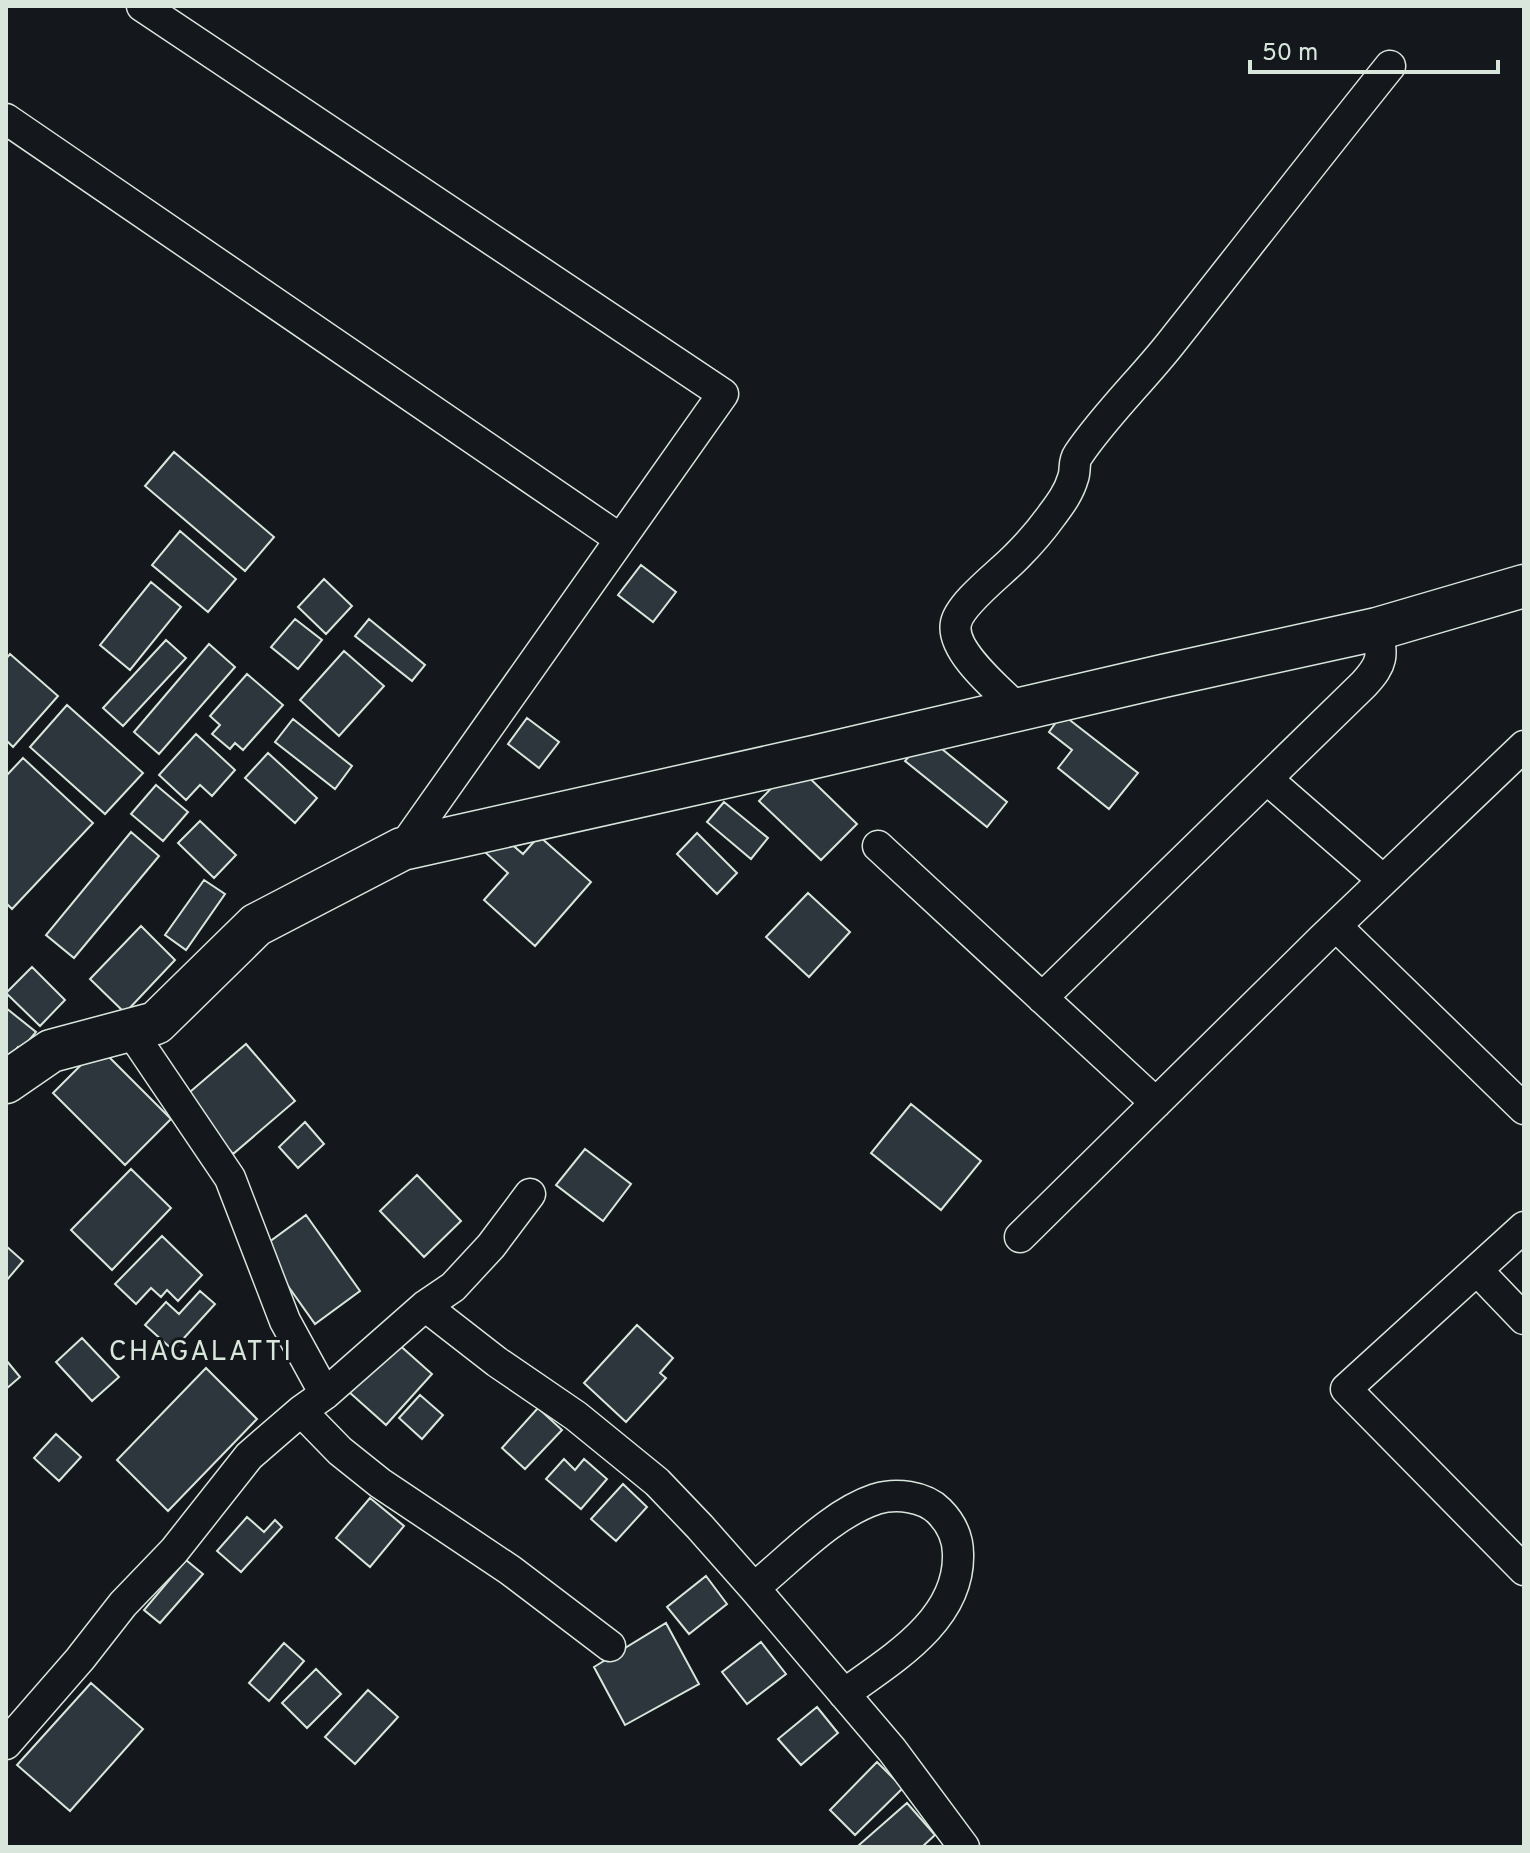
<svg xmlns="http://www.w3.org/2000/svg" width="1530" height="1853" font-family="Overpass,sans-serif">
  <rect width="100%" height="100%" fill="#14181c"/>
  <path fill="#2c363c" stroke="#d8e6dc" stroke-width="2" d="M 174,452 L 274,537 L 245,571 L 145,486 Z
    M 180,531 L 236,579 L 208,612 L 152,565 Z
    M 641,565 L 676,592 L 653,622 L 618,595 Z
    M 324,579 L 352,606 L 326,634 L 298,607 Z
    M 151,582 L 181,607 L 130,670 L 100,645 Z
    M 295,619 L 322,640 L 298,669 L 271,647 Z
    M 369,619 L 425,665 L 412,681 L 355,636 Z
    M 166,640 L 186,658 L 123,726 L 103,708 Z
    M 209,644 L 235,667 L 159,754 L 134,732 Z
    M 344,651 L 384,686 L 339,736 L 300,700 Z
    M 10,654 L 58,696 L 13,747 L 6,740 L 6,659 Z
    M 247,674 L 283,705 L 243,750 L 235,743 L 230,749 L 212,734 L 220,725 L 210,716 Z
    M 67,705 L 143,773 L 105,814 L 30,747 Z
    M 1062,714 L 1138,773 L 1109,809 L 1058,768 L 1072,750 L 1049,732 Z
    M 527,718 L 559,742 L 539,768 L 508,744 Z
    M 293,719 L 352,766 L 335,789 L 275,742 Z
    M 196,734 L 235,770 L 212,796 L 200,785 L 186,800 L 159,775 Z
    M 926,736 L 1007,802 L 987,827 L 905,761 Z
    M 268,753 L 317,798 L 295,823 L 245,778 Z
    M 23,758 L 93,823 L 12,909 L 6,903 L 6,776 Z
    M 795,764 L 857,824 L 821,860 L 759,801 Z
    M 156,785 L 188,812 L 163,841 L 131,814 Z
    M 724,802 L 768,838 L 751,859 L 707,822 Z
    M 200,821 L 236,855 L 214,878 L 178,843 Z
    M 131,832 L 159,856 L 74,958 L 46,935 Z
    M 697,833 L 737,873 L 717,894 L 677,854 Z
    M 502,836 L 523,854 L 539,836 L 591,882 L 535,946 L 484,900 L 508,873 L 486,853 Z
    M 204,880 L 225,894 L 186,950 L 165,935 Z
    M 808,893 L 850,932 L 809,977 L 766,937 Z
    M 141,926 L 175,960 L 125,1013 L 90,979 Z
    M 32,967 L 65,1000 L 40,1026 L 6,993 Z
    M 6,1008 L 36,1032 L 21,1050 L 18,1047 L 9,1058 L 6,1056 Z
    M 246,1044 L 295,1101 L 233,1154 L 184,1097 Z
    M 99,1047 L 171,1119 L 125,1165 L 53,1093 Z
    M 911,1104 L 981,1161 L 941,1210 L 871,1153 Z
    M 305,1122 L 324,1144 L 298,1168 L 279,1147 Z
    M 585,1149 L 631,1184 L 603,1221 L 556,1185 Z
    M 131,1169 L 171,1208 L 112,1270 L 71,1230 Z
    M 417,1175 L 461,1221 L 424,1257 L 380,1211 Z
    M 306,1215 L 360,1291 L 315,1324 L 261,1248 Z
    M 162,1236 L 202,1275 L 178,1301 L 167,1290 L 161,1297 L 151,1288 L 136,1304 L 115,1284 Z
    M 6,1246 L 23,1261 L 6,1281 Z
    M 200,1291 L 215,1304 L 173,1350 L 145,1325 L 166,1302 L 179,1314 Z
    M 637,1325 L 673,1358 L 660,1373 L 666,1378 L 626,1422 L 584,1383 Z
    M 82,1338 L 119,1377 L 92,1401 L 56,1362 Z
    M 396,1342 L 432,1374 L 386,1425 L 349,1392 Z
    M 6,1360 L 20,1377 L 6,1389 Z
    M 206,1368 L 257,1419 L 168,1511 L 117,1460 Z
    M 420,1395 L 443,1415 L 422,1439 L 399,1418 Z
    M 538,1408 L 562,1430 L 525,1469 L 502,1448 Z
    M 56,1434 L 81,1457 L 59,1481 L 34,1458 Z
    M 564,1459 L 575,1470 L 584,1459 L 607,1479 L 581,1509 L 546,1479 Z
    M 623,1484 L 647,1507 L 616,1541 L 591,1519 Z
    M 370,1498 L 404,1526 L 370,1567 L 336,1538 Z
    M 247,1517 L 264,1532 L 275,1520 L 282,1527 L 241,1572 L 217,1551 Z
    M 186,1560 L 203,1574 L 160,1623 L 144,1610 Z
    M 706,1576 L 727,1604 L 689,1634 L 667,1607 Z
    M 666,1623 L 699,1684 L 625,1725 L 594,1667 Z
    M 761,1642 L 786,1674 L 747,1704 L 722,1672 Z
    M 284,1643 L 304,1661 L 269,1701 L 249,1683 Z
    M 316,1669 L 341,1694 L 307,1728 L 282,1703 Z
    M 91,1683 L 143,1729 L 70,1811 L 17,1765 Z
    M 368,1690 L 398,1717 L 355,1764 L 325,1737 Z
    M 817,1707 L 838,1733 L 801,1765 L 778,1739 Z
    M 877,1762 L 903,1788 L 855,1835 L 830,1810 Z
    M 907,1803 L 935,1835 L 922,1847 L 861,1847 L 859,1845 Z"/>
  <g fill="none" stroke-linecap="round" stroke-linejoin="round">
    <defs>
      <path id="street" d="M 142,6 L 723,394 L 402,849
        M 6,119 L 620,539
        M 1018,709 C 1000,691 950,651 956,623 C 960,603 1002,572 1017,556 C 1029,544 1042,529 1052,515 C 1061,503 1069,492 1073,478 C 1076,470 1073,462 1078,455 C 1105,415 1141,381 1171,343 C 1244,251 1316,158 1390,66
        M 1267,779 L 1383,880
        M 878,846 L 1156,1103
        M 1336,926 L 1524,1109
        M 1042,998 L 1364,684 C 1383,663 1383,657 1377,629
        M 130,1030 L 230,1178 L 285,1321 L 325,1394
        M 1524,1227 L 1346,1389 L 1524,1570
        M 1020,1237 L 1322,939 L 1524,746
        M 1477,1270 L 1524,1319
        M 425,1306 L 497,1362 L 576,1416 L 657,1482 L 700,1527 L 754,1588 L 892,1750 L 964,1847
        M 301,1411 L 340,1451 L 380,1483 L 510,1570 L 610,1646
        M 754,1588 C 791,1558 831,1514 876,1499 C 896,1493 924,1496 939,1511 C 951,1523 958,1538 958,1554 C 960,1620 891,1660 844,1694
        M 6,1744 L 80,1659 L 123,1604 L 174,1551 L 249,1456 L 301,1411 L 325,1394 L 425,1306 L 453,1287 L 491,1246 L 530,1194"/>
      <path id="secondary" d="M 6,1082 L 51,1051 L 156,1023 L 256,925 L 402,849 L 814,757 L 1163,676 L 1377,629 L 1524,586"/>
    </defs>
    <use href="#street" stroke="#d8e6dc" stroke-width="33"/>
    <use href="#secondary" stroke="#d8e6dc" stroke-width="45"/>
    <use href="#street" stroke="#14181c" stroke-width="30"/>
    <use href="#secondary" stroke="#14181c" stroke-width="42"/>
  </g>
  <g text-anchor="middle" stroke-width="6" stroke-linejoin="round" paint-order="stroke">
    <g font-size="28" letter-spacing="2" fill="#d8e6dc" stroke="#14181c">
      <text x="201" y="1360">CHAGALATTI</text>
    </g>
  </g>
  <rect width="1530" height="1853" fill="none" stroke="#d8e6dc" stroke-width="16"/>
  <path d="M1250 60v12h248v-12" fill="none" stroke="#d8e6dc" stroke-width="4"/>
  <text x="1262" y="60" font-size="24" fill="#d8e6dc" stroke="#14181c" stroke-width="6" paint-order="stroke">50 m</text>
</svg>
